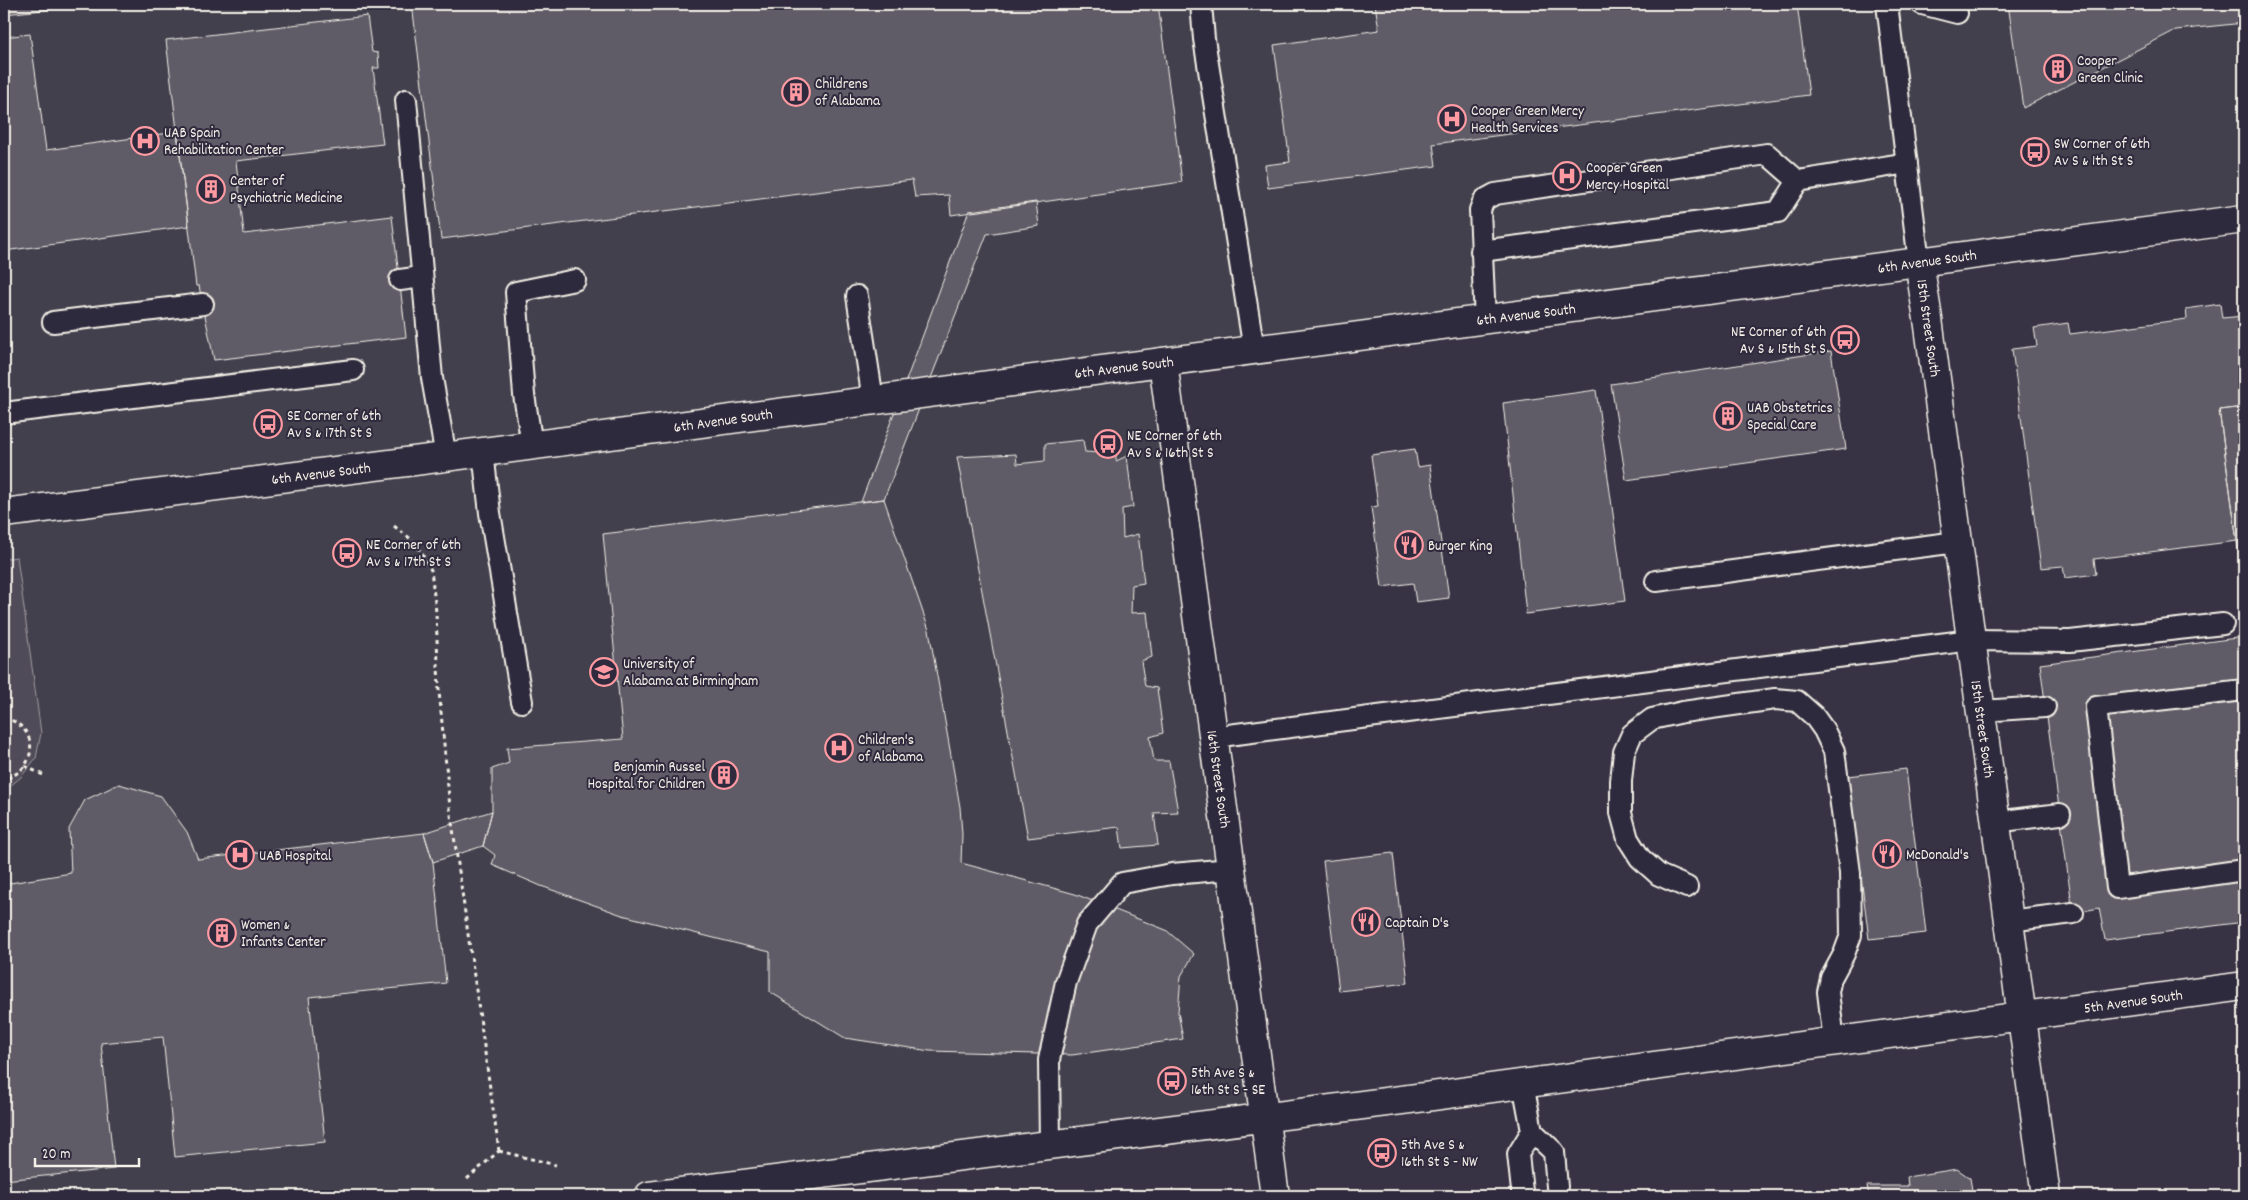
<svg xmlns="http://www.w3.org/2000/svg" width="2248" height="1200" font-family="Dekko,sans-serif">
  <rect width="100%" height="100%" fill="#373244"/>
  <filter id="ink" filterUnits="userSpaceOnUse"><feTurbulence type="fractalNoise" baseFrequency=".02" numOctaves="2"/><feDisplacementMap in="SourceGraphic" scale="10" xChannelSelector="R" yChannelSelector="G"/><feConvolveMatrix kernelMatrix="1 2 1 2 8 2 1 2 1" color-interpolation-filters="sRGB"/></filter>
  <g filter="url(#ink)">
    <path fill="#433f4e" d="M 4,4 L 2244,4 L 2244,219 L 1163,362 L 1264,1116 L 636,1196 L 4,1196 Z"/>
    <path fill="#504b59" stroke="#a29ea0" d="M 17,557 L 41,733 L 36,758 L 21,777 L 4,791 L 4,559 Z"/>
    <path fill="#5f5c67" stroke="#f4f1e8" d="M 4,4 L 100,4 L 4,14 Z
      M 412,4 L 1158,4 L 1182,182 L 951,215 L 949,195 L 915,197 L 912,180 L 441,239 Z
      M 1375,4 L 1797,4 L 1809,95 L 1433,144 L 1436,166 L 1268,188 L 1265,165 L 1290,162 L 1274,45 L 1379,30 Z
      M 2008,4 L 2244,4 L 2244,23 L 2176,30 L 2023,108 Z
      M 367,16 L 372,52 L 378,53 L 379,68 L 373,68 L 383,144 L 236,161 L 244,234 L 392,216 L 406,337 L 214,360 L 199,286 L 196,286 L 166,40 Z
      M 30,34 L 46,150 L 177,132 L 189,226 L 4,251 L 4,37 Z
      M 1036,202 L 1039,226 L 987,234 L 884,499 L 861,502 L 969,211 Z
      M 2220,304 L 2222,318 L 2244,316 L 2244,407 L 2219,410 L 2237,541 L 2094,559 L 2096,574 L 2065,578 L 2063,566 L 2041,568 L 2012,349 L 2037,346 L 2034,328 L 2068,323 L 2070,334 L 2187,319 L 2186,309 Z
      M 1831,351 L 1846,449 L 1626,480 L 1611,384 Z
      M 1596,390 L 1625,601 L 1526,614 L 1503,403 Z
      M 2244,407 L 2244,585 L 2243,585 L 2219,410 Z
      M 1083,440 L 1085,452 L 1116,454 L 1116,461 L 1127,456 L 1133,507 L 1122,509 L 1123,538 L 1138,534 L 1144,583 L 1132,585 L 1131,613 L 1147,612 L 1152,657 L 1141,661 L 1145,686 L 1157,688 L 1163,733 L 1150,737 L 1154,761 L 1169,761 L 1178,812 L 1154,813 L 1158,845 L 1122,848 L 1119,827 L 1028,838 L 957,457 L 1016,454 L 1017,464 L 1045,461 L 1045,444 Z
      M 1415,449 L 1418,467 L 1430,465 L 1449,598 L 1416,602 L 1413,583 L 1382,587 L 1371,507 L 1378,506 L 1371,455 Z
      M 884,499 L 929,630 L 960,807 L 962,834 L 961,863 L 1075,894 L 1166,930 L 1194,954 L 1181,976 L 1178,1012 L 1183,1039 L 1072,1055 L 930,1051 L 845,1038 L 770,992 L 770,952 L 622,915 L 541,886 L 492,865 L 495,855 L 483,846 L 492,811 L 492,769 L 509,763 L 507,748 L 623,739 L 603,534 Z
      M 2244,637 L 2244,922 L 2105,940 L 2099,908 L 2073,913 L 2040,664 Z
      M 1906,769 L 1926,933 L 1869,939 L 1848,776 Z
      M 119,784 L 161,796 L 187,832 L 198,859 L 424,833 L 433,862 L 446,983 L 309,997 L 325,1142 L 175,1157 L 163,1037 L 101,1043 L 114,1169 L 4,1180 L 4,884 L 71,873 L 69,829 L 85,800 Z
      M 492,811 L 483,846 L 433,862 L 424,833 Z
      M 1393,853 L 1408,983 L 1339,991 L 1323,861 Z
      M 1957,1169 L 1970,1178 L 1973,1196 L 1869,1196 L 1867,1186 L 1908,1186 L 1907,1177 Z
      M 1186,1191 L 1196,1191 L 1204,1196 L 1143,1196 Z"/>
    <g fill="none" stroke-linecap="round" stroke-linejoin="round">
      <defs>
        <path id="service" d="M 1201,4 L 1204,39 L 1254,350
          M 1887,4 L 1919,262
          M 1922,4 L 1957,13
          M 406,100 L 432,378 L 446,457
          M 1481,251 L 1778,212 L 1798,181 L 1907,163
          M 400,280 L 422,277
          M 857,296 L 873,400
          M 1485,320 L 1480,210 L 1484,200 L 1495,194 L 1767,154 L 1798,181
          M 53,322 L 203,304
          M 4,413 L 353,370
          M 532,445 L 524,395 L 516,292 L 575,280
          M 483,452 L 490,513 L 522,702
          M 1656,581 L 1957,542
          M 2244,690 L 2096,707 L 2117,888 L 2244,870
          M 1980,711 L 2045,707
          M 1213,737 L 1971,640 L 2070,641 L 2223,624
          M 1995,822 L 2060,814
          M 1687,887 L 1659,875 L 1640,858 L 1628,839 L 1621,813 L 1621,781 L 1624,752 L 1632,734 L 1652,719 L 1683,712 L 1775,699 L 1797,701 L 1814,716 L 1824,730 L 1834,751 L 1850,873 L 1851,935 L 1844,954 L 1831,978 L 1828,992 L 1834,1041
          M 2009,921 L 2073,913
          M 1523,1083 L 1532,1131 L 1554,1152 L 1557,1187
          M 1050,1144 L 1049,1060 L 1066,982 L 1087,924 L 1122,883 L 1172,874 L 1231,869
          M 1522,1191 L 1518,1154 L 1532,1131"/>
        <path id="tertiary" d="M 1919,262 L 1928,319 L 2046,1196
          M 1163,362 L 1275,1196
          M 649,1196 L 1425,1097 L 2244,986"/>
        <path id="secondary" d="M 4,513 L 414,461 L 2244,219"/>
      </defs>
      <use href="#service" stroke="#f4f1e8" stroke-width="24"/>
      <use href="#tertiary" stroke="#f4f1e8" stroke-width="31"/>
      <use href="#secondary" stroke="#f4f1e8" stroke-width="31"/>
      <path stroke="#f4f1e8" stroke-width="3" stroke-dasharray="4 4" stroke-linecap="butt" d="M 394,526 L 416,543 L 431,570 L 436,612 L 439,691 L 450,808 L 499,1151
        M 4,718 C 40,726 39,770 4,779
        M 25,766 L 45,776
        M 499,1151 L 556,1165
        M 467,1179 L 499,1151"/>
      <use href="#service" stroke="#2f2a3d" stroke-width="20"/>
      <use href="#tertiary" stroke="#2f2a3d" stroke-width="28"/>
      <use href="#secondary" stroke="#2f2a3d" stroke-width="28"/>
    </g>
  </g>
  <defs>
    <symbol id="building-ring" viewBox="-11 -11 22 22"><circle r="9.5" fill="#2f2a3d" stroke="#ff9aa2" stroke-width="1.5"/><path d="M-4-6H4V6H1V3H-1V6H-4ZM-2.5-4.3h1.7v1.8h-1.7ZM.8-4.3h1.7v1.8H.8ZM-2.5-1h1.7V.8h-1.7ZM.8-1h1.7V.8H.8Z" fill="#ff9aa2"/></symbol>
    <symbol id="hospital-ring" viewBox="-11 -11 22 22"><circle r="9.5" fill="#2f2a3d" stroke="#ff9aa2" stroke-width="1.5"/><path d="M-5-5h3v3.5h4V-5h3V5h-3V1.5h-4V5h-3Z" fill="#ff9aa2"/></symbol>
    <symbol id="bus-ring" viewBox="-11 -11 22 22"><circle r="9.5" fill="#2f2a3d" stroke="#ff9aa2" stroke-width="1.5"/><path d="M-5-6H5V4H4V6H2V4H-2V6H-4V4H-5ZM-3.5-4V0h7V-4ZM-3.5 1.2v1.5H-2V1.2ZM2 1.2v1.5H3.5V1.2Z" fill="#ff9aa2"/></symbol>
    <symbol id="restaurant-ring" viewBox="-11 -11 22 22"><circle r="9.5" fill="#2f2a3d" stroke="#ff9aa2" stroke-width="1.5"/><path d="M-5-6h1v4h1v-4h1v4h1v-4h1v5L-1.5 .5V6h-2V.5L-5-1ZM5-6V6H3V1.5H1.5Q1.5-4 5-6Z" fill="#ff9aa2"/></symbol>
    <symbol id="university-ring" viewBox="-11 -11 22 22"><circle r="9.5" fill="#2f2a3d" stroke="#ff9aa2" stroke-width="1.5"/><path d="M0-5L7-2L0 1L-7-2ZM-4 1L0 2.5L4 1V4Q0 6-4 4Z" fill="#ff9aa2"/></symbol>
  </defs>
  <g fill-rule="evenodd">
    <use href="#building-ring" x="2042" y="53" width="32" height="32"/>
    <use href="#building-ring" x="780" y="76" width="32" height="32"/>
    <use href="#hospital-ring" x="1436" y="103" width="32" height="32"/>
    <use href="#hospital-ring" x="129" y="125" width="32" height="32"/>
    <use href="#bus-ring" x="2019" y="136" width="32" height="32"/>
    <use href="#hospital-ring" x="1551" y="160" width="32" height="32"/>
    <use href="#building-ring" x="195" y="173" width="32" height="32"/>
    <use href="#bus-ring" x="1829" y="324" width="32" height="32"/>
    <use href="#building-ring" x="1712" y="400" width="32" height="32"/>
    <use href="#bus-ring" x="252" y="408" width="32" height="32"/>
    <use href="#bus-ring" x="1092" y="428" width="32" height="32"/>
    <use href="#restaurant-ring" x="1393" y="529" width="32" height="32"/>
    <use href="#bus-ring" x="331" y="537" width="32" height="32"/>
    <use href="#university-ring" x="588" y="656" width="32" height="32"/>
    <use href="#hospital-ring" x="823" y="732" width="32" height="32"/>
    <use href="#building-ring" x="708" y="759" width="32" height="32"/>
    <use href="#restaurant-ring" x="1871" y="838" width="32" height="32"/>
    <use href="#hospital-ring" x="224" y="839" width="32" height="32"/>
    <use href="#restaurant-ring" x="1350" y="906" width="32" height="32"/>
    <use href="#building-ring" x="206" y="917" width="32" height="32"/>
    <use href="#bus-ring" x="1156" y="1065" width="32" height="32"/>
    <use href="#bus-ring" x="1366" y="1137" width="32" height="32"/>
  </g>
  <g text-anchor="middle" stroke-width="4" stroke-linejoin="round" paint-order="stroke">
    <g font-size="15" fill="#f4f1e8" stroke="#2f2a3d" text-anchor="start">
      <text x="2077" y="65">Cooper<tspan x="2077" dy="17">Green Clinic</tspan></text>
      <text x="815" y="88">Childrens<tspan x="815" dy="17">of Alabama</tspan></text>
      <text x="1471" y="115">Cooper Green Mercy<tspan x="1471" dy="17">Health Services</tspan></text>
      <text x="164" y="137">UAB Spain<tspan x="164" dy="17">Rehabilitation Center</tspan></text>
      <text x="2054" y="148">SW Corner of 6th<tspan x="2054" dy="17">Av S &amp; 1th St S</tspan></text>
      <text x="1586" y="172">Cooper Green<tspan x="1586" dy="17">Mercy Hospital</tspan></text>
      <text x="230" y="185">Center of<tspan x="230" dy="17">Psychiatric Medicine</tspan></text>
      <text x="1826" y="336" text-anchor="end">NE Corner of 6th<tspan x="1826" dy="17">Av S &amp; 15th St S</tspan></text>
      <text x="1747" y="412">UAB Obstetrics<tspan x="1747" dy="17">Special Care</tspan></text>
      <text x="287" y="420">SE Corner of 6th<tspan x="287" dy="17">Av S &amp; 17th St S</tspan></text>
      <text x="1127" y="440">NE Corner of 6th<tspan x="1127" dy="17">Av S &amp; 16th St S</tspan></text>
      <text x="366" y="549">NE Corner of 6th<tspan x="366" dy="17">Av S &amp; 17th St S</tspan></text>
      <text x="1428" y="550">Burger King</text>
      <text x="623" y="668">University of<tspan x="623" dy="17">Alabama at Birmingham</tspan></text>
      <text x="858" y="744">Children's<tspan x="858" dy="17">of Alabama</tspan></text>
      <text x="705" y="771" text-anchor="end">Benjamin Russel<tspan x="705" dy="17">Hospital for Children</tspan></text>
      <text x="1906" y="859">McDonald's</text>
      <text x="259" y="860">UAB Hospital</text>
      <text x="1385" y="927">Captain D's</text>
      <text x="241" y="929">Women &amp;<tspan x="241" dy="17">Infants Center</tspan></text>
      <text x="1191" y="1077">5th Ave S &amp;<tspan x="1191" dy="17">16th St S - SE</tspan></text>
      <text x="1401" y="1149">5th Ave S &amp;<tspan x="1401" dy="17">16th St S - NW</tspan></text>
    </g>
    <g font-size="15" fill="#f4f1e8" stroke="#2f2a3d">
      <text transform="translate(1927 261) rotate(-8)" y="5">6th Avenue South</text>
      <text transform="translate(1526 314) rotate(-7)" y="5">6th Avenue South</text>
      <text transform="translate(1929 328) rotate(82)" y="5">15th Street South</text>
      <text transform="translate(1124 367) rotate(-7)" y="5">6th Avenue South</text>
      <text transform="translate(723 420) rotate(-8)" y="5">6th Avenue South</text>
      <text transform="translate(321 473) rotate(-7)" y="5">6th Avenue South</text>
      <text transform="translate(1983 729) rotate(82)" y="5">15th Street South</text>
      <text transform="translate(1219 779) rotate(82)" y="5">16th Street South</text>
      <text transform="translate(2133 1001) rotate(-8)" y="5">5th Avenue South</text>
    </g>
  </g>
  <rect width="2248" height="1200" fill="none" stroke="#2f2a3d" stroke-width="20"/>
  <rect x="10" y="10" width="2228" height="1180" fill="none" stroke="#f4f1e8" stroke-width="2" filter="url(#ink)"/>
  <path d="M35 1158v8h104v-8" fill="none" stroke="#f4f1e8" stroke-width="2.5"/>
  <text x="42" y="1158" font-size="15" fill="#f4f1e8" stroke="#2f2a3d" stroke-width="4" paint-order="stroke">20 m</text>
</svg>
